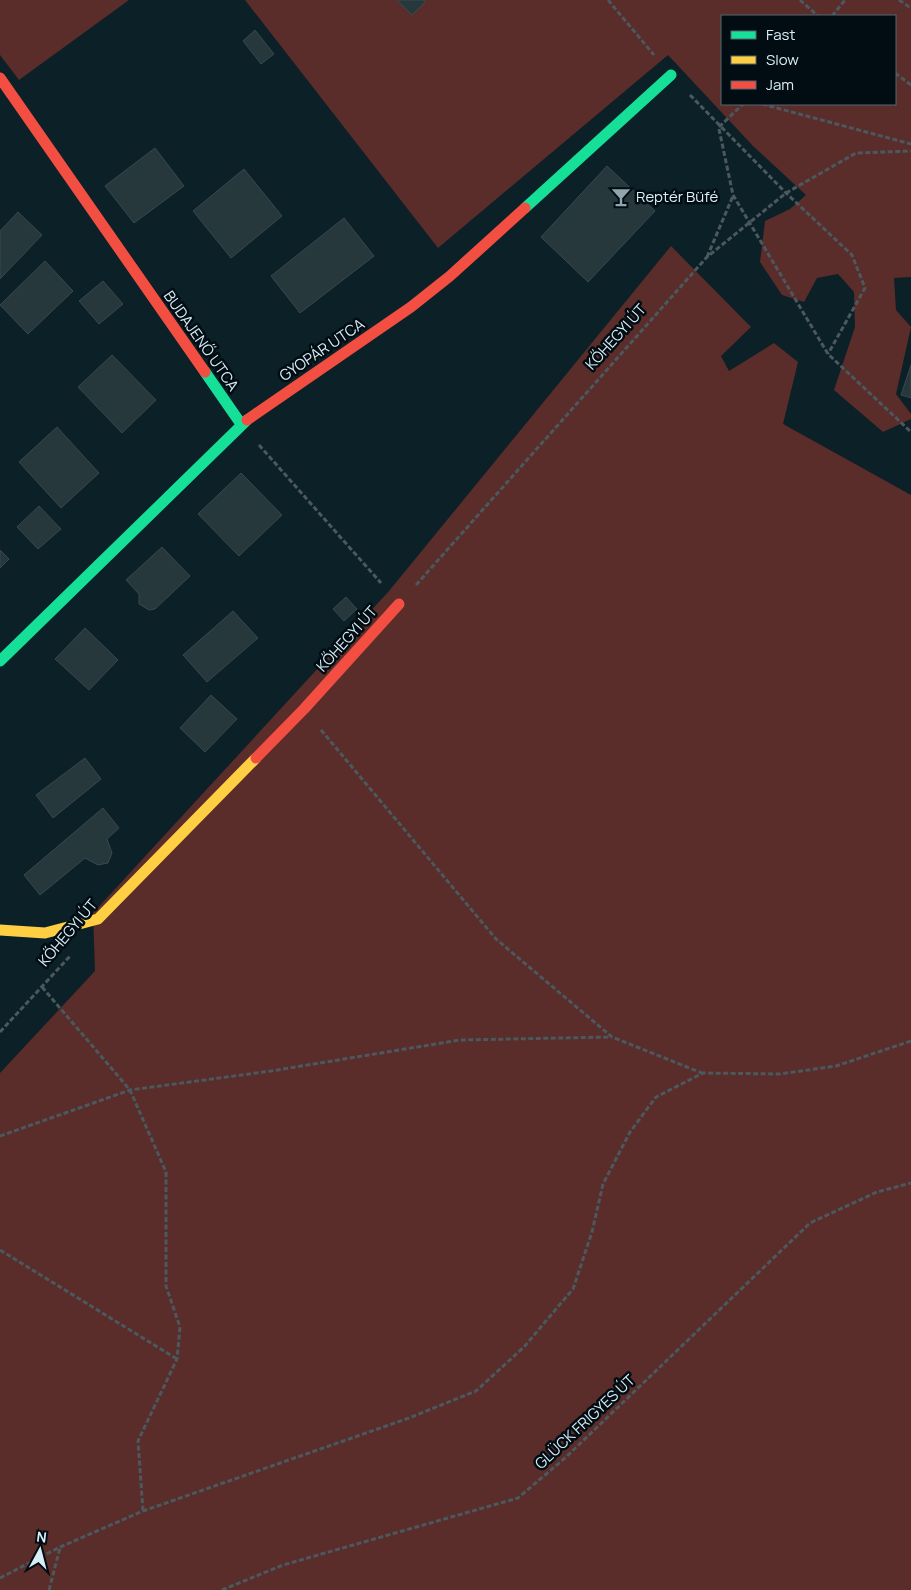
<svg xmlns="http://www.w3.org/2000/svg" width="911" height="1590" font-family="Manrope,sans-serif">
  <rect width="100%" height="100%" fill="#0c2027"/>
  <path fill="#5a2c2a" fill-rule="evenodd" d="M 0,0 L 129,0 L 19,80 L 0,55 Z
    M 245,0 L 911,0 L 911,277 L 894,278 L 896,310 L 911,327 L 896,394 L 911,414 L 911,419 L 883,432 L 834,390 L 855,327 L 854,292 L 838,274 L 817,278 L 804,302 L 782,295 L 760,262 L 765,221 L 790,209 L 806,195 L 753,146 L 668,55 L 438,248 ZM 722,16 L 895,16 L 895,104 L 722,104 Z
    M 671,246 L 751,327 L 721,356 L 729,371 L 774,343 L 798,362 L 783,424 L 911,495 L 911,1590 L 0,1590 L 0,1073 L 95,971 L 93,913 L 389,591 Z"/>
  <path fill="#27383d" stroke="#38484e" d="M 397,0 L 423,0 L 425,2 L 412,15 Z
    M 255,30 L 274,54 L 261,64 L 243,41 Z
    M 155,148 L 184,186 L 134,223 L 105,186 Z
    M 607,166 L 655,211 L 588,282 L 541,237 Z
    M 244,169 L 282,216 L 231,258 L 193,211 Z
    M 18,212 L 42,235 L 0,279 L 0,231 Z
    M 344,218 L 374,256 L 300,313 L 271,276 Z
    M 45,261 L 73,291 L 28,334 L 0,305 Z
    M 103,281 L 123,304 L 99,324 L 79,301 Z
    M 112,355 L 156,400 L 122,433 L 78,387 Z
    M 911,365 L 911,398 L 901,395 Z
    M 57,427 L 99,473 L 61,508 L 19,462 Z
    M 241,473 L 282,515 L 239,556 L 198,514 Z
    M 39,506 L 61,529 L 38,549 L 17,527 Z
    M 162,547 L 190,576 L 155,609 L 149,610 L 139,604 L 139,594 L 126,580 Z
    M 0,550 L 9,559 L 0,568 Z
    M 346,597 L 357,609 L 344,621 L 333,609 Z
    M 233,611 L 258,638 L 207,682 L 183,655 Z
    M 85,628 L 118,660 L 89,690 L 55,659 Z
    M 211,695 L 237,719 L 205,752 L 180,728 Z
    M 85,758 L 101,779 L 53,818 L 36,795 Z
    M 103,808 L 119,828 L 107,839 L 112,853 L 108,863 L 98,865 L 85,858 L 40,895 L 24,875 Z"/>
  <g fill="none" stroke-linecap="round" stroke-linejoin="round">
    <path stroke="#4b595e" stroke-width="3" stroke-dasharray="5 2.5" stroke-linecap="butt" d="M 608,0 L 654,55
      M 800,0 L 818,16
      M 899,0 L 911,8
      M 832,16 L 845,0
      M 895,73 L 911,85
      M 690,95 L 786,193 L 852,255 L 865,288 L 828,354
      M 762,104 L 911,144
      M 719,127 L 743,104
      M 719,129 L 733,195 L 828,354 L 911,432
      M 707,257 L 733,196
      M 259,445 L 381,583
      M 416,585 L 707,257 L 786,193 L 856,153 L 911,151
      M 321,730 L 496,939 L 612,1037 L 702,1073
      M 42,987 L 130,1090 L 166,1172 L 166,1286 L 180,1327 L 177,1359 L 138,1441 L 143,1511
      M 0,1032 L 71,955
      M 0,1136 L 130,1090 L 271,1071 L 460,1040 L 612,1037
      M 0,1250 L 177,1359
      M 0,1578 L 60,1547 L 143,1511 L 409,1418 L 476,1391 L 524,1347 L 573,1289 L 592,1232 L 603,1184 L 630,1132 L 656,1097 L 703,1073 L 780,1074 L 836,1066 L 911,1041
      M 49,1590 L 60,1548
      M 222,1590 L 283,1565 L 518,1498 L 565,1458 L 810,1223 L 877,1192 L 911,1183"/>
    <path stroke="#16e098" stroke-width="11" d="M 525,208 L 671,75
      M 205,372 L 241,424
      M 0,661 L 247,420"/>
    <path stroke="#ffcf43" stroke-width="11" d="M 0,930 L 45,933 L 98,919 L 256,758"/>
    <path stroke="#f24e42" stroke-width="11" d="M 0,78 L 205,372
      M 247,420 L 411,307 L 450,276 L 525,208
      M 256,758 L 304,709 L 399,604"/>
  </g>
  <defs>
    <symbol id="bar-bare" viewBox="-9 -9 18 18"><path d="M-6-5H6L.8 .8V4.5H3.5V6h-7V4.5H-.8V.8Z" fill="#91a5ae" stroke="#010d13" stroke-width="2.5" paint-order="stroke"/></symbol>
  </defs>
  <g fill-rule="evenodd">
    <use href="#bar-bare" x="607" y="183" width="28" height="28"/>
  </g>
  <g text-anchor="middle" stroke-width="5" stroke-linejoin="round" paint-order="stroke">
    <g font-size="15" fill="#d9edf6" stroke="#010d13" text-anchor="start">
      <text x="636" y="202">Reptér Büfé</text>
    </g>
    <g font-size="15" fill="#d9edf6" stroke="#010d13">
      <text transform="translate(616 337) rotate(-48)" y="5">KŐHEGYI ÚT</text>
      <text transform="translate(201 341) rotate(55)" y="5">BUDAJENŐ UTCA</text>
      <text transform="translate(322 350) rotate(-34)" y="5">GYOPÁR UTCA</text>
      <text transform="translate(347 639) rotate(-48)" y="5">KŐHEGYI ÚT</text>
      <text transform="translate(68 933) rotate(-50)" y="5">KŐHEGYI ÚT</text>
      <text transform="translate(585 1422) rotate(-43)" y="5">GLÜCK FRIGYES ÚT</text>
    </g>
  </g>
  <rect x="721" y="15" width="175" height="90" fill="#010d13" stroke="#57676e"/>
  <rect x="731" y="31" width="25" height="8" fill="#16e098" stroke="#57676e"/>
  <text x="766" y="40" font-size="15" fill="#d9edf6">Fast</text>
  <rect x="731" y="56" width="25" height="8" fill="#ffcf43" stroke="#57676e"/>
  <text x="766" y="65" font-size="15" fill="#d9edf6">Slow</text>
  <rect x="731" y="81" width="25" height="8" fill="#f24e42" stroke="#57676e"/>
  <text x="766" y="90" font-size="15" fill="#d9edf6">Jam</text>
  <g transform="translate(40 1550) rotate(7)" stroke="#010d13" stroke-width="4" paint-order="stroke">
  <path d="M0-4L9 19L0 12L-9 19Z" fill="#d9edf6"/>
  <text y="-8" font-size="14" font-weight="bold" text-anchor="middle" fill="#d9edf6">N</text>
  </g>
</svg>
